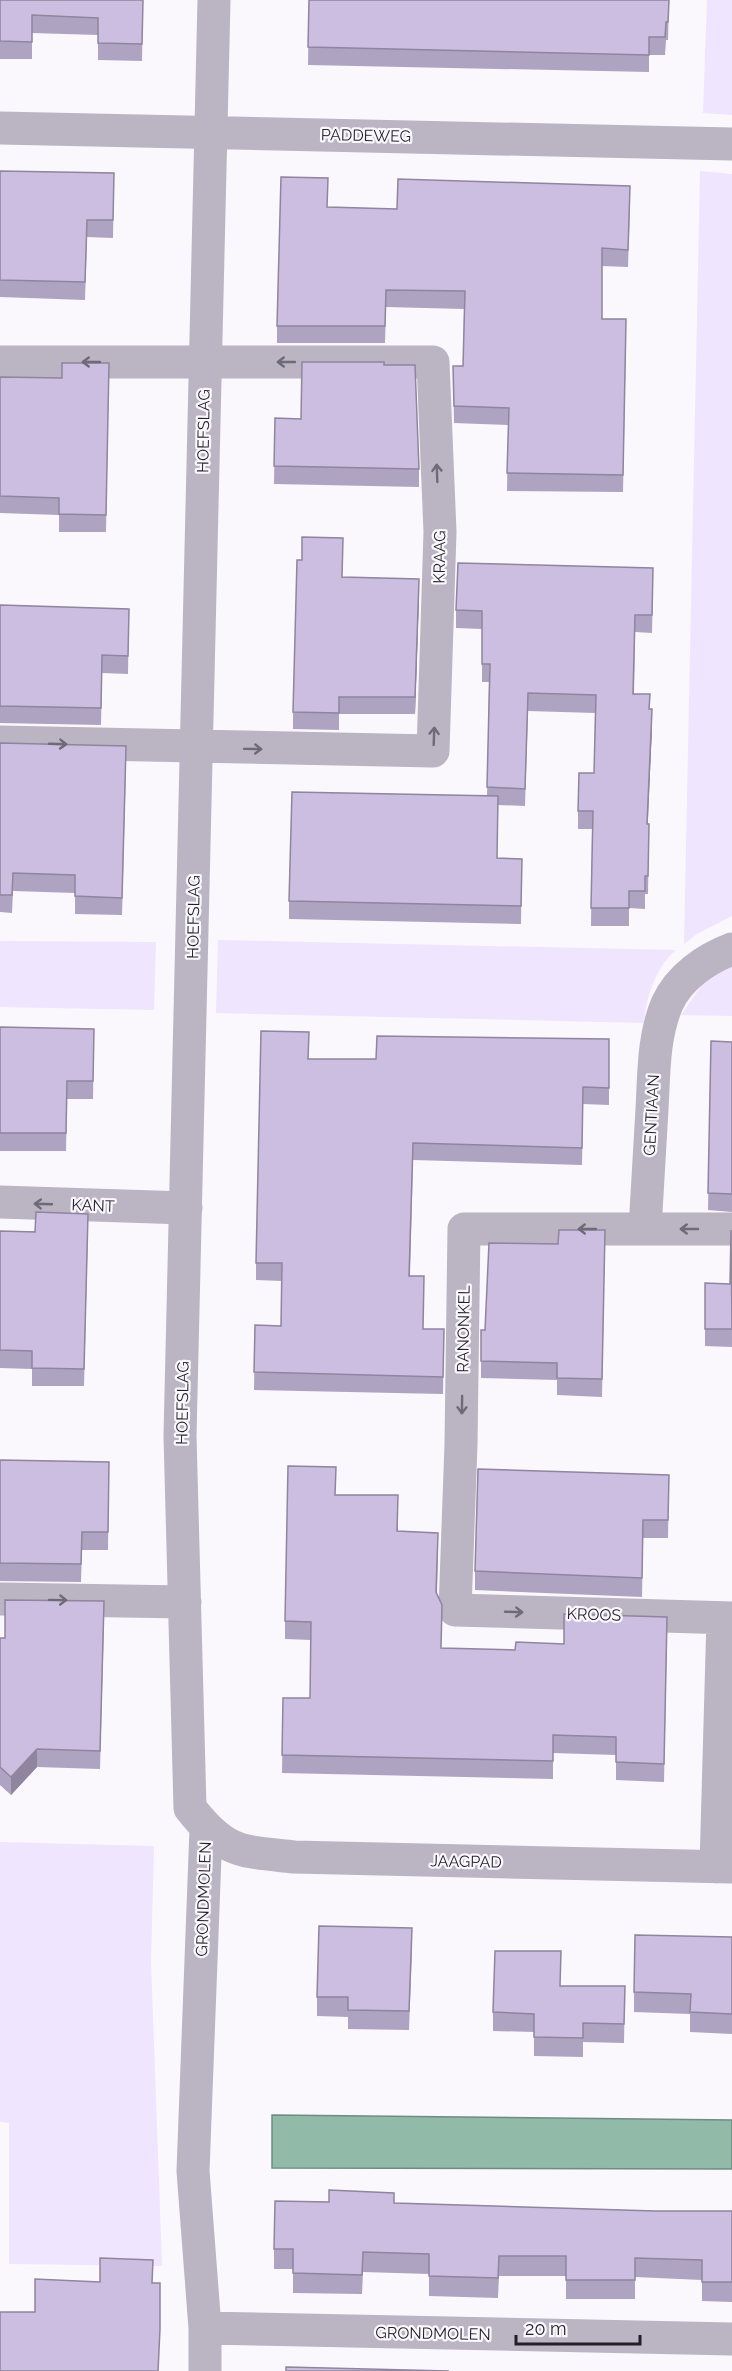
<svg xmlns="http://www.w3.org/2000/svg" width="732" height="2371" font-family="Raleway,sans-serif">
  <rect width="100%" height="100%" fill="#faf7fd"/>
  <path fill="#efe5ff" d="M 707,0 L 732,0 L 732,115 L 703,113 Z
    M 700,171 L 732,174 L 732,916 L 697,934 L 684,944 Z
    M 218,940 L 676,950 C 656,967 646,997 644,1023 L 216,1013 Z
    M 0,941 L 156,942 L 154,1010 L 0,1007 Z
    M 732,965 L 732,1016 L 681,1015 L 706,979 Z
    M 0,1842 L 154,1846 L 151,1961 L 162,2266 L 9,2264 L 9,2123 L 0,2122 Z"/>
  <path fill="#91baa8" stroke="#708c82" stroke-width="1.5" d="M 272,2115 L 732,2120 L 732,2169 L 272,2168 Z"/>
  <g fill="none" stroke-linecap="round" stroke-linejoin="round">
    <path stroke="#bab4c3" stroke-width="33" d="M 214,0 L 180,1436 L 190,1808 C 226,1854 240,1851 294,1857 L 732,1867
      M 0,128 L 732,144
      M 0,362 L 433,362 L 440,532 L 433,751 L 0,742
      M 0,1202 L 186,1208
      M 645,1229 C 647,1189 650,1149 652,1109 C 654,1074 653,1037 667,1004 C 679,977 706,959 732,949
      M 732,1229 L 464,1229 L 461,1444 L 455,1610 L 732,1618
      M 0,1599 L 185,1602
      M 716,1867 L 723,1618
      M 205,2328 L 732,2339
      M 205,2371 L 205,2328 L 193,2171 L 206,1829"/>
  </g>
  <path fill="#afa3c2" d="M 0,0 L 143,0 L 142,61 L 98,60 L 98,35 L 32,33 L 32,59 L 0,59 Z
    M 309,0 L 669,0 L 668,40 L 666,40 L 665,55 L 649,55 L 649,72 L 308,65 Z
    M 0,171 L 114,173 L 113,238 L 87,237 L 85,300 L 0,297 Z
    M 630,204 L 628,267 L 602,266 L 602,319 L 626,337 L 623,492 L 507,491 L 508,425 L 454,423 L 453,366 L 463,366 L 464,309 L 386,307 L 385,343 L 277,343 L 277,326 L 328,207 L 397,209 Z
    M 109,363 L 106,532 L 59,532 L 59,515 L 0,513 L 0,377 L 62,378 Z
    M 384,365 L 419,469 L 419,487 L 274,484 L 275,418 L 301,419 Z
    M 302,560 L 342,577 L 419,596 L 415,714 L 339,714 L 339,730 L 293,729 L 293,712 Z
    M 653,585 L 652,633 L 635,632 L 634,694 L 650,709 L 652,727 L 647,824 L 649,824 L 648,894 L 645,894 L 645,909 L 629,908 L 629,926 L 591,926 L 592,829 L 578,829 L 578,811 L 594,773 L 595,713 L 528,711 L 525,806 L 498,805 L 497,858 L 522,859 L 521,924 L 289,919 L 289,901 L 487,796 L 489,682 L 482,682 L 482,629 L 456,628 L 456,610 Z
    M 0,605 L 129,609 L 128,674 L 102,673 L 101,725 L 0,723 Z
    M 0,743 L 126,763 L 122,915 L 75,914 L 75,893 L 13,891 L 12,913 L 0,912 Z
    M 0,1027 L 94,1029 L 93,1099 L 67,1099 L 66,1151 L 0,1151 Z
    M 609,1039 L 609,1105 L 583,1104 L 582,1165 L 413,1160 L 410,1276 L 423,1329 L 444,1329 L 443,1394 L 254,1390 L 255,1325 L 281,1326 L 282,1281 L 256,1280 L 256,1263 L 309,1059 L 376,1059 Z
    M 711,1041 L 732,1042 L 732,1212 L 708,1210 Z
    M 605,1230 L 602,1397 L 557,1395 L 557,1380 L 481,1378 L 481,1330 L 485,1330 L 558,1244 Z
    M 732,1230 L 732,1347 L 705,1346 L 705,1283 L 730,1284 Z
    M 0,1231 L 88,1231 L 84,1386 L 32,1386 L 32,1369 L 0,1368 Z
    M 0,1460 L 109,1462 L 108,1550 L 82,1550 L 81,1582 L 0,1581 Z
    M 669,1475 L 668,1538 L 643,1538 L 642,1597 L 475,1590 L 475,1571 Z
    M 335,1495 L 398,1512 L 398,1531 L 438,1551 L 437,1593 L 441,1648 L 515,1650 L 564,1644 L 667,1635 L 664,1782 L 616,1780 L 616,1755 L 553,1753 L 553,1779 L 282,1773 L 283,1698 L 310,1698 L 311,1640 L 285,1639 L 285,1621 Z
    M 104,1619 L 100,1769 L 37,1767 L 11,1795 L 0,1785 L 0,1638 L 5,1638 Z
    M 732,1937 L 732,2034 L 690,2032 L 690,2014 L 634,2012 L 634,1992 Z
    M 412,1948 L 409,2030 L 348,2029 L 348,2017 L 317,2016 L 317,1997 Z
    M 560,1986 L 625,1986 L 624,2043 L 583,2042 L 583,2057 L 534,2056 L 534,2032 L 493,2031 L 493,2012 Z
    M 394,2203 L 655,2211 L 732,2211 L 732,2302 L 702,2301 L 702,2280 L 635,2277 L 635,2299 L 566,2299 L 566,2276 L 499,2276 L 498,2298 L 429,2296 L 429,2274 L 363,2272 L 362,2294 L 293,2293 L 293,2269 L 274,2269 L 274,2249 Z"/>
  <path fill="#8f859e" d="M 419,579 L 419,596 L 415,714 L 415,697 Z
    M 652,709 L 652,727 L 647,842 L 647,824 Z
    M 37,1749 L 37,1767 L 11,1795 L 11,1777 Z"/>
  <path fill="#ccbee1" stroke="#8f859e" stroke-width="1.5" d="M 0,0 L 143,0 L 142,44 L 98,43 L 98,18 L 32,15 L 32,42 L 0,41 Z
    M 309,0 L 669,0 L 668,22 L 666,22 L 665,37 L 649,37 L 649,55 L 308,47 Z
    M 0,171 L 114,173 L 113,220 L 87,220 L 85,282 L 0,280 Z
    M 281,177 L 328,178 L 327,207 L 397,209 L 398,179 L 630,186 L 628,250 L 602,248 L 602,319 L 626,319 L 623,475 L 507,473 L 509,408 L 454,406 L 453,366 L 463,366 L 465,291 L 386,290 L 385,326 L 277,326 Z
    M 302,362 L 384,362 L 384,365 L 415,365 L 419,469 L 274,466 L 275,418 L 301,419 Z
    M 62,363 L 109,363 L 106,515 L 59,514 L 59,498 L 0,496 L 0,377 L 62,378 Z
    M 302,537 L 343,538 L 342,577 L 419,579 L 415,697 L 339,697 L 339,713 L 293,712 L 297,560 L 302,560 Z
    M 458,563 L 653,568 L 652,615 L 635,615 L 633,694 L 650,694 L 649,709 L 652,709 L 647,824 L 649,824 L 648,876 L 645,876 L 645,891 L 629,891 L 629,908 L 591,908 L 593,811 L 578,811 L 579,773 L 594,773 L 596,695 L 528,693 L 525,789 L 487,787 L 490,664 L 482,664 L 482,611 L 456,610 Z
    M 0,605 L 129,609 L 128,656 L 102,655 L 101,708 L 0,706 Z
    M 0,743 L 126,746 L 122,898 L 75,896 L 75,875 L 13,873 L 12,895 L 0,895 Z
    M 292,792 L 498,796 L 497,858 L 522,859 L 521,906 L 289,901 Z
    M 0,1027 L 94,1029 L 93,1081 L 67,1081 L 66,1133 L 0,1133 Z
    M 261,1031 L 309,1032 L 308,1059 L 376,1059 L 377,1036 L 609,1039 L 609,1088 L 583,1087 L 582,1148 L 413,1143 L 409,1276 L 424,1276 L 423,1329 L 444,1329 L 443,1377 L 254,1372 L 255,1325 L 281,1326 L 282,1263 L 256,1263 Z
    M 711,1041 L 732,1042 L 732,1194 L 708,1193 Z
    M 36,1212 L 88,1214 L 84,1369 L 32,1368 L 32,1351 L 0,1350 L 0,1231 L 35,1232 Z
    M 559,1230 L 605,1230 L 602,1379 L 557,1378 L 557,1363 L 481,1361 L 481,1330 L 485,1330 L 489,1243 L 558,1244 Z
    M 731,1230 L 732,1329 L 705,1329 L 705,1283 L 730,1284 Z
    M 0,1460 L 109,1462 L 108,1532 L 82,1532 L 81,1564 L 0,1563 Z
    M 288,1466 L 336,1467 L 335,1495 L 398,1495 L 397,1531 L 438,1533 L 436,1592 L 442,1605 L 441,1648 L 515,1650 L 516,1642 L 564,1644 L 564,1614 L 667,1617 L 664,1764 L 616,1762 L 616,1737 L 553,1735 L 553,1761 L 282,1755 L 283,1698 L 310,1698 L 311,1622 L 285,1621 Z
    M 478,1469 L 669,1475 L 668,1520 L 643,1520 L 642,1578 L 475,1571 Z
    M 5,1600 L 104,1601 L 100,1751 L 37,1749 L 11,1777 L 0,1767 L 0,1638 L 5,1638 Z
    M 319,1926 L 412,1928 L 409,2011 L 348,2010 L 348,1997 L 317,1997 Z
    M 635,1935 L 732,1937 L 732,2014 L 690,2012 L 691,1994 L 634,1992 Z
    M 495,1951 L 561,1951 L 560,1986 L 625,1986 L 624,2024 L 583,2023 L 583,2038 L 534,2037 L 534,2014 L 493,2012 Z
    M 329,2190 L 394,2193 L 394,2203 L 655,2211 L 732,2211 L 732,2282 L 702,2282 L 702,2260 L 635,2258 L 635,2280 L 566,2280 L 566,2256 L 499,2256 L 498,2278 L 429,2276 L 429,2254 L 363,2252 L 362,2275 L 293,2273 L 293,2249 L 274,2249 L 275,2201 L 329,2202 Z
    M 100,2258 L 153,2260 L 152,2283 L 160,2283 L 160,2329 L 158,2371 L 0,2371 L 0,2312 L 35,2312 L 35,2279 L 100,2282 Z
    M 286,2367 L 449,2371 L 286,2371 Z"/>
  <defs><path id="oneway-shaft" d="M-6 0H5M1.5-3L5.5 0L1.5 3" fill="none" stroke-width="1.6" stroke-linecap="round" stroke-linejoin="round" transform="scale(1.5)"/></defs>
  <g stroke="#6e6a76">
    <use href="#oneway-shaft" transform="translate(91 362) rotate(180)"/>
    <use href="#oneway-shaft" transform="translate(286 362) rotate(180)"/>
    <use href="#oneway-shaft" transform="translate(437 473) rotate(-92)"/>
    <use href="#oneway-shaft" transform="translate(434 736) rotate(-88)"/>
    <use href="#oneway-shaft" transform="translate(58 744) rotate(2)"/>
    <use href="#oneway-shaft" transform="translate(253 749) rotate(1)"/>
    <use href="#oneway-shaft" transform="translate(43 1204) rotate(-178)"/>
    <use href="#oneway-shaft" transform="translate(587 1229) rotate(180)"/>
    <use href="#oneway-shaft" transform="translate(689 1229) rotate(180)"/>
    <use href="#oneway-shaft" transform="translate(462 1405) rotate(91)"/>
    <use href="#oneway-shaft" transform="translate(58 1600) rotate(1)"/>
    <use href="#oneway-shaft" transform="translate(514 1612) rotate(2)"/>
  </g>
  <g text-anchor="middle" stroke-width="4.5" stroke-linejoin="round" paint-order="stroke">
    <g font-size="16" fill="#231f28" stroke="#faf7fd">
      <text transform="translate(366 135) rotate(1)" y="6">PADDEWEG</text>
      <text transform="translate(203 431) rotate(-89)" y="6">HOEFSLAG</text>
      <text transform="translate(439 557) rotate(-89)" y="6">KRAAG</text>
      <text transform="translate(193 917) rotate(-89)" y="6">HOEFSLAG</text>
      <text transform="translate(651 1115) rotate(-87)" y="6">GENTIAAN</text>
      <text transform="translate(93 1205) rotate(2)" y="6">KANT</text>
      <text transform="translate(463 1329) rotate(-89)" y="6">RANONKEL</text>
      <text transform="translate(182 1403) rotate(-89)" y="6">HOEFSLAG</text>
      <text transform="translate(594 1614) rotate(2)" y="6">KROOS</text>
      <text transform="translate(466 1861) rotate(1)" y="6">JAAGPAD</text>
      <text transform="translate(203 1899) rotate(-88)" y="6">GRONDMOLEN</text>
      <text transform="translate(433 2333) rotate(1)" y="6">GRONDMOLEN</text>
    </g>
  </g>
  <path d="M516 2335v9h124v-9" fill="none" stroke="#231f28" stroke-width="3"/>
  <text x="525" y="2335" font-size="18" fill="#231f28" stroke="#faf7fd" stroke-width="4.5" paint-order="stroke">20 m</text>
</svg>
